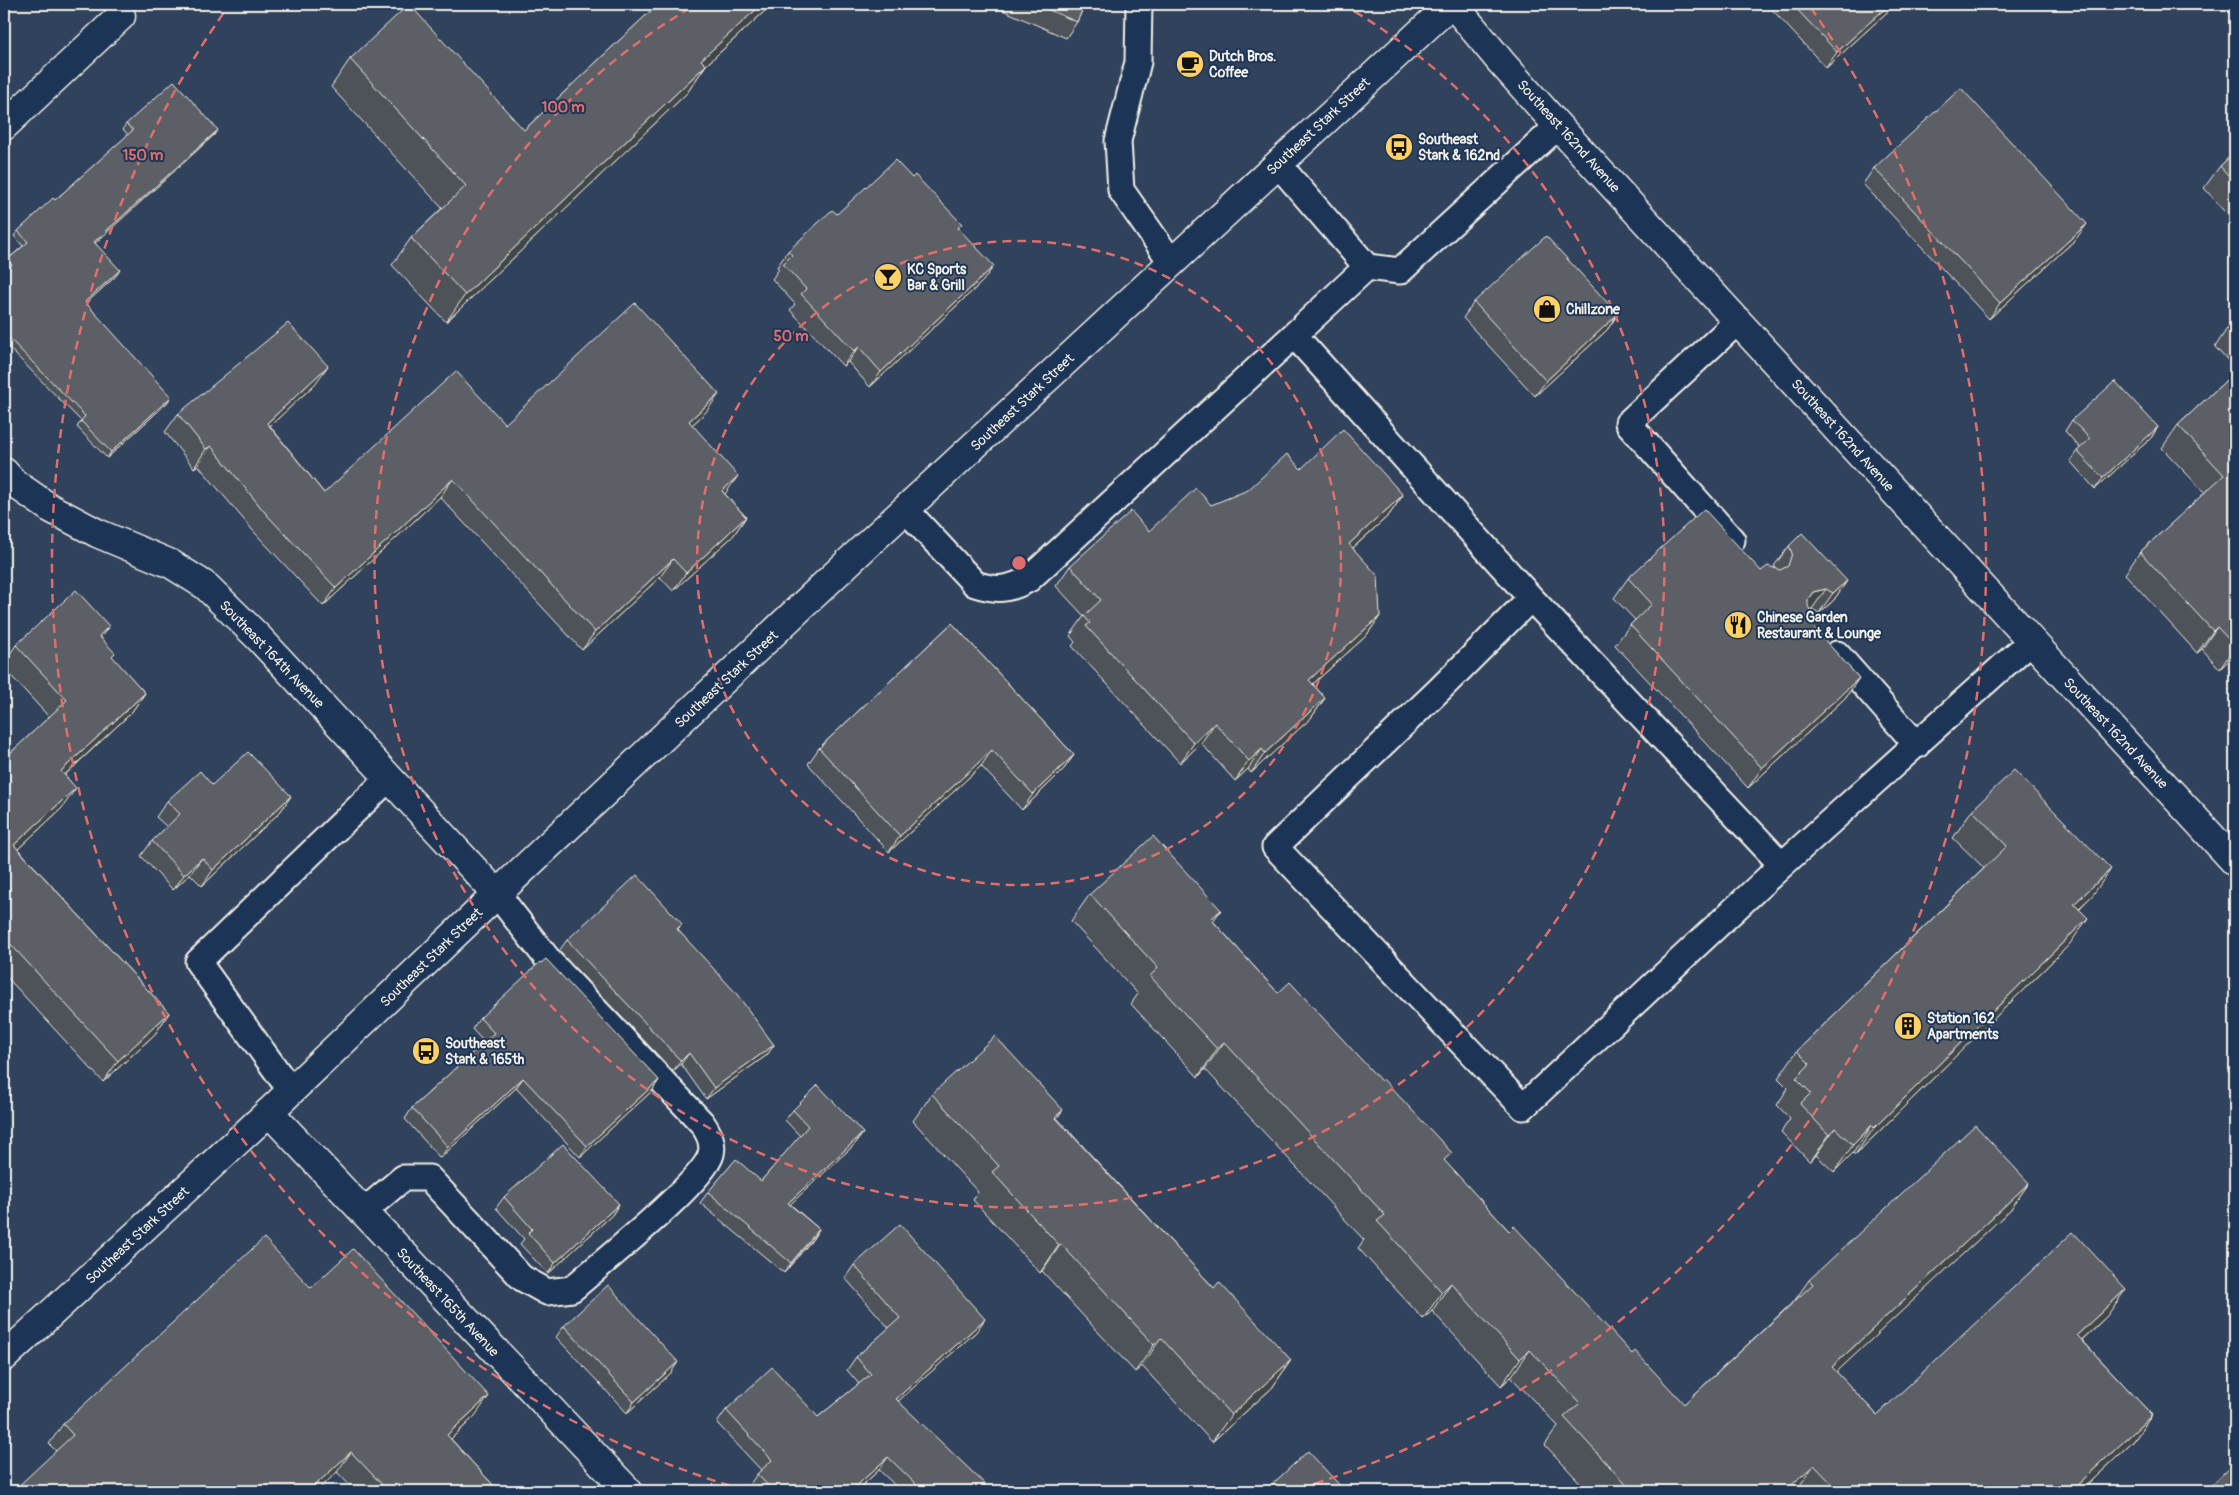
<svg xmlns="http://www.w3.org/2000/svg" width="2239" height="1495" font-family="Pangolin,sans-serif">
  <rect width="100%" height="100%" fill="#30425c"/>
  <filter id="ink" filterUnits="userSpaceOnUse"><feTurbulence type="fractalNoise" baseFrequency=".02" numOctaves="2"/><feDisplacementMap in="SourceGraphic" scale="10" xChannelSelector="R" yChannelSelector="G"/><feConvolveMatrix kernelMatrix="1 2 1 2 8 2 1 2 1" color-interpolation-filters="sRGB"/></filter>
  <g filter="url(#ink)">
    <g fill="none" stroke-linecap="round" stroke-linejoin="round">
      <defs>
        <path id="lane" d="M 1139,4 L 1138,62 L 1118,141 L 1121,190 L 1172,263
          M 1278,164 L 1367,267 L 1294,335 L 1531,598 L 1439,690 L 1275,847 L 1523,1107 L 1782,865 L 2031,641
          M 1367,267 L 1400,271 L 1558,126
          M 906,510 L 975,584 C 996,591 1009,590 1029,579 L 1294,335
          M 1732,540 L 1628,423 L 1738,321
          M 1531,598 L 1782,865
          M 1837,654 L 1917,745
          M 291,1091 L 198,962 L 389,778
          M 363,1212 L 403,1178 L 429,1178 L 522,1278 L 547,1292 L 572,1289 C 599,1265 704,1182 711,1154 C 714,1142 708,1132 702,1123 L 550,962 L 497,894"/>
        <path id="street" d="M 4,126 L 121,16
          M 4,472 L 14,483 L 50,508 L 97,533 L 171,564 L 206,586 L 259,638 L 497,894
          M 269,1112 L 628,1491"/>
        <path id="secondary" d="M 1453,4 L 1501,62 L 1558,126 L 2235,862"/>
        <path id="primary" d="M 4,1357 L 269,1112 L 497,894 L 856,555 L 1451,4"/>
      </defs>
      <use href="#lane" stroke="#f4f1e8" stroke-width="29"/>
      <use href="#street" stroke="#f4f1e8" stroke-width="31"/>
      <use href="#secondary" stroke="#f4f1e8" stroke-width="31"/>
      <use href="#primary" stroke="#f4f1e8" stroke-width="31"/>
      <use href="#lane" stroke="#1d3557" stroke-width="25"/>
      <use href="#street" stroke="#1d3557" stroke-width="28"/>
      <use href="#secondary" stroke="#1d3557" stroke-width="28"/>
      <use href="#primary" stroke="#1d3557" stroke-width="28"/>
    </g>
    <path fill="#4e5358" stroke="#f4f1e8" d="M 180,4 L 188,4 L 184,8 Z
      M 652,4 L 771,4 L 766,10 L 706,65 L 687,93 L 446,322 L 392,265 L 411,238 L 442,208 L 331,87 L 350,59 L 524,130 L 655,7 Z
      M 989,4 L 1085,4 L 1077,22 L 1066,38 Z
      M 1767,4 L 1896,4 L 1826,68 Z
      M 126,124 L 214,135 L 95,243 L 116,276 L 86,303 L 167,403 L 107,458 L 77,427 L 81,421 L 4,343 L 4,272 L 7,269 L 4,265 L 7,260 L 23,246 L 14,236 L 18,231 L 55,200 L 128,135 L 123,129 Z
      M 2235,152 L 2235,222 L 2204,188 L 2220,166 Z
      M 1874,168 L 2076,239 L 1989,319 L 1863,184 Z
      M 959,228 L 983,281 L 870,387 L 848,362 L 843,366 L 790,310 L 795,304 L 772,279 L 779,269 L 777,267 L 788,251 Z
      M 1474,302 L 1618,314 L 1607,330 L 1535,396 L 1463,318 Z
      M 2235,320 L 2235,368 L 2215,347 L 2230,324 Z
      M 2235,372 L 2235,654 L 2220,669 L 2202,649 L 2197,653 L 2125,574 L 2140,552 L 2205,493 L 2162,448 L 2178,425 Z
      M 315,384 L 270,426 L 324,493 L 505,424 L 706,412 L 692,425 L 725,494 L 746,517 L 733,536 L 673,591 L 660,577 L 582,650 L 440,497 L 323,606 L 255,533 L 198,465 L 194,468 L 165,432 L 178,414 Z
      M 2072,420 L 2158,427 L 2151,438 L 2095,489 L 2070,461 L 2077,451 L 2080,448 L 2065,431 Z
      M 1301,469 L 1403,495 L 1389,515 L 1353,548 L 1380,616 L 1366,636 L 1313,684 L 1325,698 L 1311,718 L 1251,773 L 1248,769 L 1235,781 L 1201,743 L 1180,763 L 1072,646 L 1075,642 L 1070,636 L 1084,616 L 1056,586 L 1070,566 L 1149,531 Z
      M 1789,546 L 1847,581 L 1833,601 L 1819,613 L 1812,609 L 1810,610 L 1806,620 L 1859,678 L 1845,698 L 1748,788 L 1615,645 L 1630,625 L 1635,620 L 1614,598 L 1628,578 L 1761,571 L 1776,568 L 1774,566 Z
      M 952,623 L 1074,755 L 1063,770 L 1022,810 L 981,766 L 889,852 L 808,764 L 819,748 Z
      M 109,626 L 101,637 L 112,657 L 145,693 L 131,713 L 65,775 L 62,808 L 18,849 L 169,1013 L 155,1034 L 103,1082 L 4,974 L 4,759 L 49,717 L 4,668 L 4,663 L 16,645 Z
      M 212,785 L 291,796 L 280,812 L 202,886 L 190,874 L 173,890 L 141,856 L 152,841 L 167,827 L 156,817 L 167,801 Z
      M 1972,810 L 2092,896 L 2079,909 L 2069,945 L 1855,1155 L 1853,1153 L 1834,1172 L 1816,1155 L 1810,1162 L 1781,1132 L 1790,1119 L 1777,1105 L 1788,1088 L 1778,1078 L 1797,1051 L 1984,868 L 1953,838 Z
      M 1090,894 L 1213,921 L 1278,993 L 1445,1162 L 1509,1231 L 1632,1354 L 1684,1404 L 1795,1300 L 1809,1280 L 2029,1183 L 2010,1210 L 1836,1372 L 1877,1415 L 2107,1316 L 2082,1340 L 2152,1415 L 2133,1442 L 2081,1491 L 1588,1491 L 1545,1445 L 1558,1426 L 1511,1377 L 1501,1386 L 1432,1311 L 1423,1319 L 1358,1248 L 1364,1240 L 1205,1069 L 1198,1077 L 1131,1004 L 1138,994 L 1071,921 Z
      M 682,924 L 678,930 L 774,1045 L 767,1055 L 706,1099 L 681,1064 L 673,1071 L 559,951 L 567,940 Z
      M 480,1018 L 659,1080 L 652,1091 L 580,1157 L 516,1088 L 440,1158 L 405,1119 L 412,1108 L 484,1042 L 472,1029 Z
      M 932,1094 L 1063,1110 L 1057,1118 L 1214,1288 L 1291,1360 L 1272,1388 L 1212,1442 L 1142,1366 L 1135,1372 L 1042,1271 L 1040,1273 L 973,1200 L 978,1192 L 913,1121 Z
      M 793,1110 L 863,1133 L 855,1144 L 790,1204 L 819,1229 L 812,1240 L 784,1273 L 700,1203 L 708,1192 L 761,1181 L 800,1136 L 785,1120 Z
      M 504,1197 L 619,1204 L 612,1215 L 548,1274 L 520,1244 L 524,1239 L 496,1208 Z
      M 854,1265 L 976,1332 L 898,1401 L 982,1491 L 901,1491 L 879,1470 L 856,1491 L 752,1491 L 748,1487 L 757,1474 L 761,1470 L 717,1423 L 726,1410 L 818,1417 L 859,1384 L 847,1370 L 856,1357 L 889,1328 L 845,1278 Z
      M 311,1288 L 475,1416 L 451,1439 L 494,1486 L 491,1491 L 355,1491 L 337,1472 L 56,1451 L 49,1444 L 63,1424 Z
      M 564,1326 L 671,1373 L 627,1413 L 556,1337 Z"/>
    <path fill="#404447" stroke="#f4f1e8" d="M 762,4 L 771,4 L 766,10 L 682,87 L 701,60 Z
      M 1890,4 L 1896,4 L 1826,68 L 1837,52 Z
      M 706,65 L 687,93 L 446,322 L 465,295 Z
      M 218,130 L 214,135 L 90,248 L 94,242 Z
      M 2087,224 L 2076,239 L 1989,319 L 2000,303 Z
      M 994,266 L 983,281 L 870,387 L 881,372 Z
      M 120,270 L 116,276 L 81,308 L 85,302 Z
      M 1618,314 L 1607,330 L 1535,396 L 1546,381 Z
      M 859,347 L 848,362 L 843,366 L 854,351 Z
      M 328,366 L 315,384 L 254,441 L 267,423 Z
      M 719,394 L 706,412 L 676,440 L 689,421 Z
      M 171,397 L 167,403 L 107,458 L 111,452 Z
      M 2158,427 L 2151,438 L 2095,489 L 2103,478 Z
      M 211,446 L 198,465 L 194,468 L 206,449 Z
      M 738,476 L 725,494 L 722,491 Z
      M 453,479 L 440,497 L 323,606 L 336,588 Z
      M 1403,495 L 1389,515 L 1335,564 L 1349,544 Z
      M 746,517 L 733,536 L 673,591 L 686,573 Z
      M 673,559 L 660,577 L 582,650 L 595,632 Z
      M 1847,581 L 1833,601 L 1819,613 L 1833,593 Z
      M 1826,589 L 1812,609 L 1799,612 L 1813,592 Z
      M 1380,616 L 1366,636 L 1295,700 L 1309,680 Z
      M 109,626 L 94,647 L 99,636 Z
      M 2217,627 L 2202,649 L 2197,653 L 2213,631 Z
      M 2235,646 L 2235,654 L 2220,669 Z
      M 1859,678 L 1845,698 L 1748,788 L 1762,768 Z
      M 145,693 L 131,713 L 46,792 L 61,771 Z
      M 1325,698 L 1311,718 L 1251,773 L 1265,753 Z
      M 1215,723 L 1201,743 L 1180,763 L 1194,743 Z
      M 1262,749 L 1248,769 L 1235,781 L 1249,761 Z
      M 992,750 L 981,766 L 889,852 L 900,836 Z
      M 1074,755 L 1063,770 L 1022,810 L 1033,794 Z
      M 76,788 L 62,808 L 4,862 L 14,845 Z
      M 291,796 L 280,812 L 202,886 L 213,870 Z
      M 202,858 L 190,874 L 173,890 L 184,875 Z
      M 2111,869 L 2092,896 L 2055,931 L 2074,904 Z
      M 1221,910 L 1202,937 L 1211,919 Z
      M 2088,918 L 2069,945 L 1855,1155 L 1874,1128 Z
      M 169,1013 L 155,1034 L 103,1082 L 118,1061 Z
      M 1224,1042 L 1205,1069 L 1198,1077 L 1217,1049 Z
      M 774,1045 L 767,1055 L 706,1099 L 714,1088 Z
      M 689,1053 L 681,1064 L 673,1071 L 681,1061 Z
      M 523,1078 L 516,1088 L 440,1158 L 448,1147 Z
      M 659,1080 L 652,1091 L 580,1157 L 587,1146 Z
      M 1872,1125 L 1853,1153 L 1834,1172 L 1853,1145 Z
      M 1835,1128 L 1816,1155 L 1810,1162 L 1829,1135 Z
      M 863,1133 L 855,1144 L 781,1213 L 788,1203 Z
      M 2029,1183 L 2010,1210 L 1813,1394 L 1832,1367 Z
      M 619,1204 L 612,1215 L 548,1274 L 555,1263 Z
      M 819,1229 L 812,1240 L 784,1273 L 791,1263 Z
      M 1061,1244 L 1042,1271 L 1040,1273 L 1059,1245 Z
      M 1451,1283 L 1432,1311 L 1423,1319 L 1442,1292 Z
      M 2126,1289 L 2107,1316 L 2058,1362 L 2077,1335 Z
      M 985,1319 L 976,1332 L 886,1412 L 896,1399 Z
      M 1161,1338 L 1142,1366 L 1135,1372 L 1154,1345 Z
      M 1530,1350 L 1511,1377 L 1501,1386 L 1520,1359 Z
      M 1291,1360 L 1272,1388 L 1212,1442 L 1231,1415 Z
      M 678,1362 L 671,1373 L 627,1413 L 634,1402 Z
      M 489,1396 L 475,1416 L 433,1456 L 447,1435 Z
      M 2152,1415 L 2133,1442 L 2081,1491 L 2071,1491 Z
      M 351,1452 L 337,1472 L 317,1491 L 309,1491 Z
      M 888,1457 L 879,1470 L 856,1491 L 851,1491 Z
      M 1814,1465 L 1796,1491 L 1785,1491 Z"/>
    <path fill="#5b6166" stroke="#f4f1e8" d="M 409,4 L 524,130 L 658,4 L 762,4 L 701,60 L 706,65 L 465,295 L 411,238 L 466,186 L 350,59 Z
      M 1035,4 L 1085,4 L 1077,22 Z
      M 1792,4 L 1890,4 L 1837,52 Z
      M 174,81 L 218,130 L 94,242 L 120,270 L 85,302 L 171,397 L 111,452 L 81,421 L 85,416 L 4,333 L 4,272 L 12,265 L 7,260 L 28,242 L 18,231 L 53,198 L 55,200 L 133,130 L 126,124 Z
      M 1961,88 L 2087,224 L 2000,303 L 1874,168 Z
      M 2235,152 L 2235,183 L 2220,166 Z
      M 895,160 L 912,178 L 915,175 L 962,224 L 958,228 L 994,266 L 881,372 L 859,347 L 854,351 L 801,294 L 806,289 L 783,264 L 792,255 L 788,251 L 832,210 L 837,214 Z
      M 1546,236 L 1618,314 L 1546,381 L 1474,302 Z
      M 635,303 L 719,394 L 689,421 L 738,476 L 722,491 L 746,517 L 686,573 L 673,559 L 595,632 L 453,479 L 336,588 L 267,515 L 211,446 L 206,449 L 178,414 L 288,323 L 328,366 L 267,423 L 324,493 L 456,371 L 505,424 Z
      M 2235,320 L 2235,330 L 2230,324 Z
      M 2235,372 L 2235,646 L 2217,627 L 2213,631 L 2140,552 L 2224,475 L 2178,425 Z
      M 2115,381 L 2158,427 L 2103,478 L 2077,451 L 2090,439 L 2072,420 Z
      M 1343,429 L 1403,495 L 1349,544 L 1378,576 L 1380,616 L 1309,680 L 1325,698 L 1265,753 L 1262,749 L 1249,761 L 1215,723 L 1194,743 L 1086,626 L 1090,623 L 1084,616 L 1101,600 L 1070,566 L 1131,511 L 1149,531 L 1196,488 L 1211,505 L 1248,490 L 1287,454 L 1301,469 Z
      M 1704,509 L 1761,571 L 1768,566 L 1780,570 L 1788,566 L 1792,553 L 1789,546 L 1802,533 L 1847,581 L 1833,593 L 1826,589 L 1813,592 L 1808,599 L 1808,606 L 1811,612 L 1805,618 L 1859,678 L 1762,768 L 1630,625 L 1652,604 L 1628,578 Z
      M 76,590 L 109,626 L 99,636 L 115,653 L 112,656 L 145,693 L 61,771 L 76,788 L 14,845 L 169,1013 L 118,1061 L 4,937 L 4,759 L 67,700 L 16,645 Z
      M 4,612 L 8,617 L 4,621 Z
      M 952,623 L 1074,755 L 1033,794 L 992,750 L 900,836 L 819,748 Z
      M 248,752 L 291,796 L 213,870 L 202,858 L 184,875 L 152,841 L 180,814 L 167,801 L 200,771 L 212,785 Z
      M 2014,770 L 2111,869 L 2074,904 L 2088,918 L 1874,1128 L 1872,1125 L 1853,1145 L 1835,1128 L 1829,1135 L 1800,1104 L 1811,1093 L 1796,1078 L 1810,1064 L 1797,1051 L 2007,846 L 1972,810 Z
      M 1153,836 L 1221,910 L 1211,919 L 1278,993 L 1290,982 L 1381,1081 L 1383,1079 L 1452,1153 L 1444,1160 L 1509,1231 L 1514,1226 L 1632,1354 L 1635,1351 L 1684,1404 L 1813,1284 L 1809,1280 L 1975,1125 L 2029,1183 L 1832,1367 L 1877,1415 L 2073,1232 L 2126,1289 L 2077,1335 L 2152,1415 L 2071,1491 L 1839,1491 L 1814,1465 L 1785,1491 L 1632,1491 L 1564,1417 L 1580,1403 L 1530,1350 L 1520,1359 L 1451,1283 L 1442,1292 L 1377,1221 L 1385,1215 L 1224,1042 L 1217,1049 L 1150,976 L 1158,968 L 1090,894 Z
      M 637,875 L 682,924 L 677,929 L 736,993 L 774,1045 L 714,1088 L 689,1053 L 681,1061 L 567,940 Z
      M 546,959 L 659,1080 L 587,1146 L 523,1078 L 448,1147 L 412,1108 L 494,1033 L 480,1018 L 540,962 L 541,963 Z
      M 995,1036 L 1063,1110 L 1055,1117 L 1214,1288 L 1219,1282 L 1291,1360 L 1231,1415 L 1161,1338 L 1154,1345 L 1061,1244 L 1059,1245 L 992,1172 L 999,1166 L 932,1094 Z
      M 818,1085 L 863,1133 L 788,1203 L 819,1229 L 791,1263 L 708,1192 L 736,1159 L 761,1181 L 808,1126 L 793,1110 Z
      M 563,1144 L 619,1204 L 555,1263 L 528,1233 L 532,1229 L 504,1197 Z
      M 900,1224 L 985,1319 L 896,1399 L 986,1485 L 980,1491 L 923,1491 L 888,1457 L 851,1491 L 773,1491 L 757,1474 L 772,1460 L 726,1410 L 772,1367 L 818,1417 L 871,1374 L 856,1357 L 900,1318 L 854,1265 Z
      M 264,1238 L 311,1288 L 353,1249 L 489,1396 L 447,1435 L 494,1486 L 489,1491 L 388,1491 L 351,1452 L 309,1491 L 13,1491 L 73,1435 L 63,1424 Z
      M 608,1285 L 678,1362 L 634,1402 L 564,1326 Z
      M 1308,1451 L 1345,1491 L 1265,1491 Z
      M 2235,1462 L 2235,1491 L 2205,1491 Z"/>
  </g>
  <g fill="none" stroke="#e06e6b" stroke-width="2.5" stroke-dasharray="9 6">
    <circle cx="1019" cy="563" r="322"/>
    <path d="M1342 4A645 645 0 1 1 697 4"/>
    <path d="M744 1490A967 967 0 0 1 227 8M1811 8A967 967 0 0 1 1294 1490"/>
  </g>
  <defs>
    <symbol id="cafe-disc" viewBox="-11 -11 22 22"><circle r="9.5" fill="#ffd166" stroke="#1d3557"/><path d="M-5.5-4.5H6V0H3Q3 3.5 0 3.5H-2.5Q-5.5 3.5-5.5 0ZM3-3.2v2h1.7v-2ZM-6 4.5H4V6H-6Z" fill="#111"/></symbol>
    <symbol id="bus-disc" viewBox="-11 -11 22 22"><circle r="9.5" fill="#ffd166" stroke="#1d3557"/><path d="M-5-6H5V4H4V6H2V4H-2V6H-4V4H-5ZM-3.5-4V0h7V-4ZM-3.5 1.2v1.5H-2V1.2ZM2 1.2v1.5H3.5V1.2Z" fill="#111"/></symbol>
    <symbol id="bar-disc" viewBox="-11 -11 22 22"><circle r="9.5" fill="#ffd166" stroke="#1d3557"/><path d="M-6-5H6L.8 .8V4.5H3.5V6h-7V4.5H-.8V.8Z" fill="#111"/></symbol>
    <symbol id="shop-disc" viewBox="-11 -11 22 22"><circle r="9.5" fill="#ffd166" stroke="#1d3557"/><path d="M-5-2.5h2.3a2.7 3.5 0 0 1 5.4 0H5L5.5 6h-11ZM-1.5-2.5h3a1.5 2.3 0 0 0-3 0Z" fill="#111"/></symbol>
    <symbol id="restaurant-disc" viewBox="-11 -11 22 22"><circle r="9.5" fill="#ffd166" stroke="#1d3557"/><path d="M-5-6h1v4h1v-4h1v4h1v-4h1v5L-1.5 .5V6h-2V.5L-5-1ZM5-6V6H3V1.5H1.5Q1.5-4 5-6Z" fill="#111"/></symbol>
    <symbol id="building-disc" viewBox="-11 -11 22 22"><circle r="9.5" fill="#ffd166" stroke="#1d3557"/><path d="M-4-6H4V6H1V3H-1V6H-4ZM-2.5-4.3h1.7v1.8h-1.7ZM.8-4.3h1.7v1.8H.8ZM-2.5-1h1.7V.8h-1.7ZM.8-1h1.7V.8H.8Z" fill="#111"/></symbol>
  </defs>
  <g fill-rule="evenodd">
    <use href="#cafe-disc" x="1174" y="48" width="32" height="32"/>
    <use href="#bus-disc" x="1383" y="131" width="32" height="32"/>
    <use href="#bar-disc" x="872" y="261" width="32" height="32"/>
    <use href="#shop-disc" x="1531" y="293" width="32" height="32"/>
    <use href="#restaurant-disc" x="1722" y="609" width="32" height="32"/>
    <use href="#building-disc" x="1892" y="1010" width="32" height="32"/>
    <use href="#bus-disc" x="410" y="1035" width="32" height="32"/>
  </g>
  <g text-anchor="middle" stroke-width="4" stroke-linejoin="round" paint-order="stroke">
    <g font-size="14" font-weight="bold" fill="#f4f1e8" stroke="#1d3557" text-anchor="start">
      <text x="1209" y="61">Dutch Bros.<tspan x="1209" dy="16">Coffee</tspan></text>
      <text x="1418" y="144">Southeast<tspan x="1418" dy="16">Stark &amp; 162nd</tspan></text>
      <text x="907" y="274">KC Sports<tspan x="907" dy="16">Bar &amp; Grill</tspan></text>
      <text x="1566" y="314">Chillzone</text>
      <text x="1757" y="622">Chinese Garden<tspan x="1757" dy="16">Restaurant &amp; Lounge</tspan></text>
      <text x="1927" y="1023">Station 162<tspan x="1927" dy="16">Apartments</tspan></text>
      <text x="445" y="1048">Southeast<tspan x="445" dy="16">Stark &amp; 165th</tspan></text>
    </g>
    <g font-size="14" fill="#f4f1e8" stroke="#1d3557">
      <text transform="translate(1318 126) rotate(-43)" y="5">Southeast Stark Street</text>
      <text transform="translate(1569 136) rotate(48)" y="5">Southeast 162nd Avenue</text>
      <text transform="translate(1022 402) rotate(-43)" y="5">Southeast Stark Street</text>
      <text transform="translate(1843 435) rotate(48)" y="5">Southeast 162nd Avenue</text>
      <text transform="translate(272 654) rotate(46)" y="5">Southeast 164th Avenue</text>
      <text transform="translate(726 679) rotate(-43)" y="5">Southeast Stark Street</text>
      <text transform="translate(2116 733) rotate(47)" y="5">Southeast 162nd Avenue</text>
      <text transform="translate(431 957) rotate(-44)" y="5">Southeast Stark Street</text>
      <text transform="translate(137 1235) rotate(-43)" y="5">Southeast Stark Street</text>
      <text transform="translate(448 1302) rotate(47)" y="5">Southeast 165th Avenue</text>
    </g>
  </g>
  <circle cx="1019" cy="563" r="8" fill="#e06e6b" stroke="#1d3557" stroke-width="2.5"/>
  <g font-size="15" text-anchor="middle" font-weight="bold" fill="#e06e6b" stroke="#1d3557" stroke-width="4" stroke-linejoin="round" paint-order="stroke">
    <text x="563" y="112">100 m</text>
    <text x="143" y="160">150 m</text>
    <text x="791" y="341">50 m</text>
  </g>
  <rect width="2239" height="1495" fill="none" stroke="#1d3557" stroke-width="20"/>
  <rect x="10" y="10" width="2219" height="1475" fill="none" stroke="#f4f1e8" stroke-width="2" filter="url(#ink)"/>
</svg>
